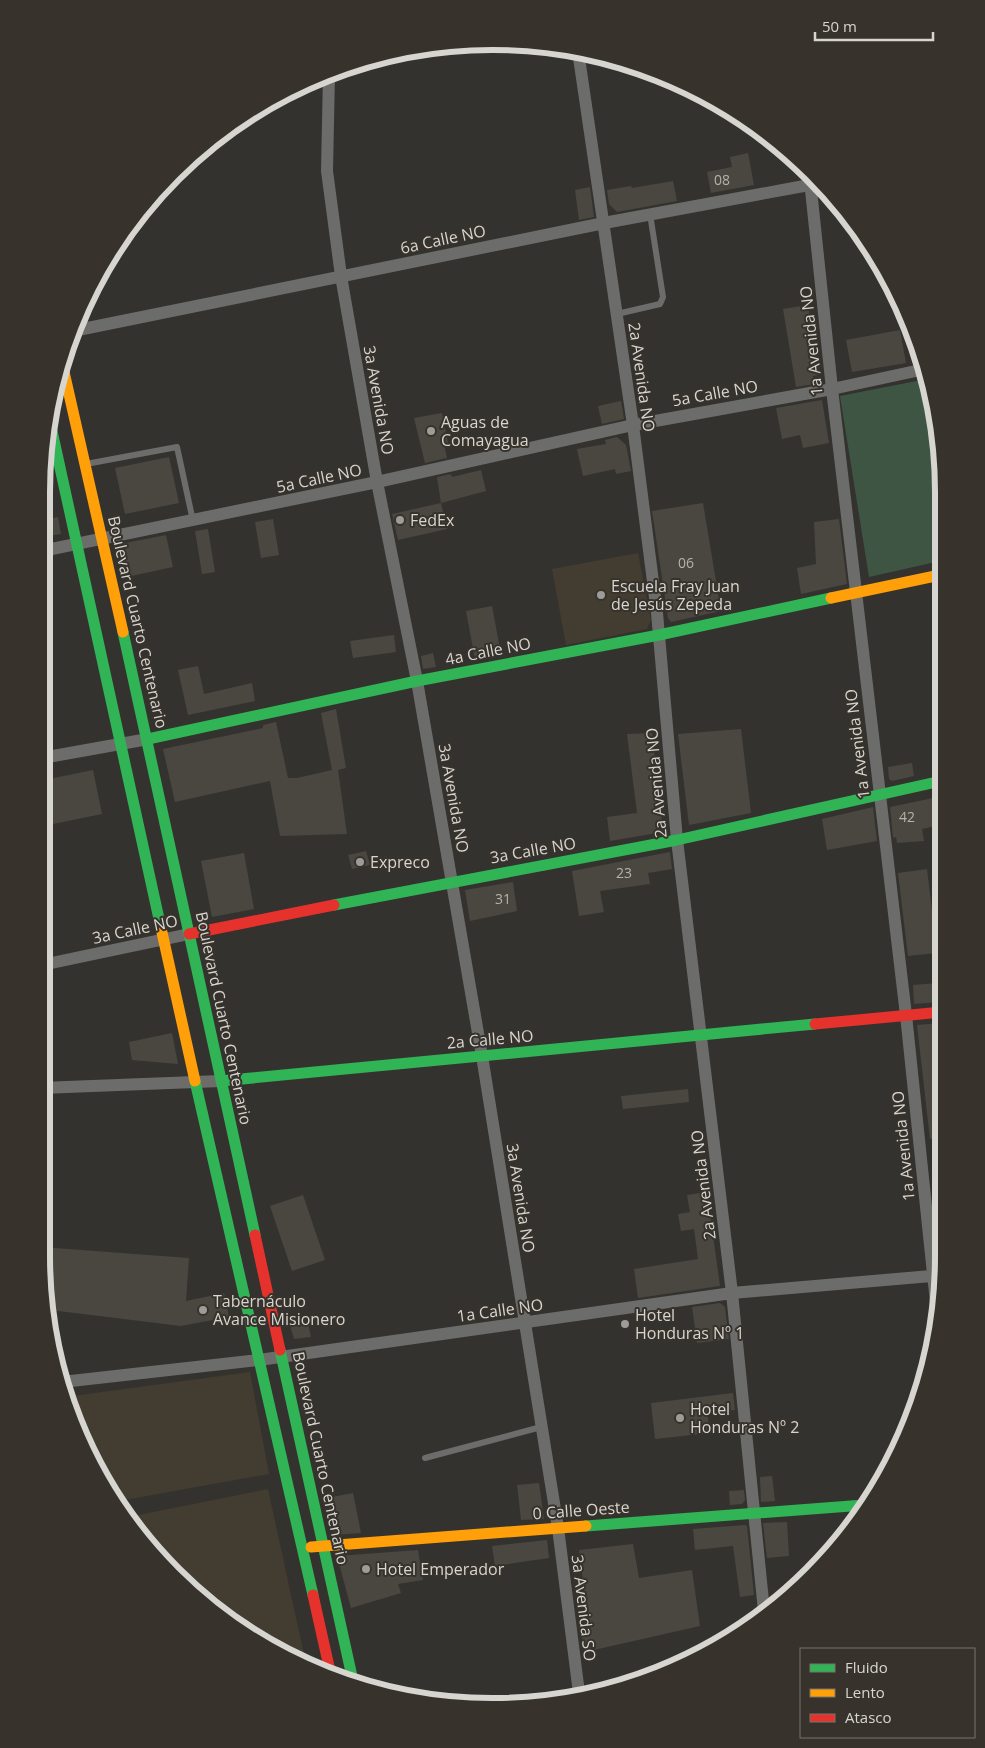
<svg xmlns="http://www.w3.org/2000/svg" width="985" height="1748" font-family="'Open Sans',sans-serif">
  <rect width="100%" height="100%" fill="#34322f"/>
  <path fill="#433c30" d="M 638,553 L 651,620 L 647,629 L 566,645 L 552,569 Z
    M 250,1372 L 269,1474 L 119,1501 L 65,1397 Z
    M 268,1489 L 305,1659 L 242,1631 L 134,1530 L 128,1517 Z"/>
  <path fill="#3f5544" d="M 927,379 L 940,434 L 940,561 L 869,577 L 840,396 Z"/>
  <path fill="#4a4741" d="M 748,153 L 754,185 L 711,193 L 707,172 L 732,167 L 730,157 Z
    M 673,181 L 677,201 L 617,212 L 609,204 L 607,190 L 631,186 L 632,188 Z
    M 590,187 L 594,217 L 579,220 L 575,190 Z
    M 808,305 L 818,375 L 813,376 L 814,384 L 796,387 L 783,309 Z
    M 900,330 L 906,363 L 852,372 L 846,340 Z
    M 822,400 L 829,443 L 803,448 L 800,435 L 782,439 L 776,408 Z
    M 621,401 L 624,419 L 602,424 L 598,406 Z
    M 442,413 L 448,443 L 444,444 L 447,458 L 425,463 L 414,418 Z
    M 617,437 L 626,445 L 631,471 L 616,474 L 615,469 L 583,476 L 577,449 L 606,444 L 605,440 Z
    M 169,457 L 179,503 L 125,514 L 115,468 Z
    M 481,470 L 486,491 L 441,503 L 437,477 L 451,474 L 452,477 Z
    M 441,503 L 447,529 L 398,540 L 392,514 Z
    M 703,503 L 721,611 L 671,622 L 668,618 L 652,511 Z
    M 58,517 L 61,534 L 42,537 L 42,520 Z
    M 273,519 L 279,555 L 261,558 L 255,522 Z
    M 839,519 L 847,584 L 801,594 L 797,568 L 816,564 L 814,522 Z
    M 208,529 L 215,572 L 202,574 L 195,531 Z
    M 166,535 L 173,567 L 122,578 L 115,545 Z
    M 492,606 L 501,654 L 475,659 L 466,611 Z
    M 394,635 L 396,652 L 353,658 L 350,641 Z
    M 433,653 L 436,667 L 423,669 L 421,656 Z
    M 198,666 L 204,694 L 252,683 L 255,701 L 188,715 L 178,670 Z
    M 336,709 L 346,768 L 338,770 L 347,834 L 280,836 L 270,781 L 175,802 L 163,749 L 263,728 L 263,725 L 276,722 L 288,778 L 297,778 L 332,770 L 321,713 Z
    M 741,729 L 751,813 L 689,825 L 678,734 Z
    M 652,733 L 663,832 L 610,841 L 607,817 L 637,813 L 627,734 Z
    M 912,763 L 914,776 L 892,781 L 889,779 L 888,767 Z
    M 93,770 L 102,814 L 53,824 L 44,780 Z
    M 938,797 L 941,825 L 922,829 L 924,841 L 897,843 L 896,837 L 893,838 L 890,807 Z
    M 873,807 L 877,841 L 827,850 L 822,819 Z
    M 366,851 L 370,865 L 352,869 L 348,855 Z
    M 670,852 L 672,869 L 648,873 L 650,884 L 600,891 L 604,912 L 579,916 L 572,871 Z
    M 244,853 L 254,909 L 212,917 L 201,861 Z
    M 927,869 L 937,953 L 908,956 L 898,873 Z
    M 513,882 L 517,911 L 470,921 L 465,890 Z
    M 937,983 L 939,1002 L 914,1004 L 913,985 Z
    M 941,1023 L 942,1138 L 930,1139 L 917,1025 Z
    M 172,1033 L 178,1064 L 132,1060 L 129,1042 Z
    M 688,1089 L 689,1102 L 623,1109 L 621,1096 Z
    M 707,1192 L 720,1286 L 638,1298 L 634,1269 L 698,1259 L 694,1229 L 681,1231 L 678,1214 L 690,1212 L 687,1195 Z
    M 303,1195 L 325,1260 L 292,1271 L 270,1206 Z
    M 41,1247 L 189,1258 L 186,1301 L 224,1293 L 229,1317 L 181,1326 L 50,1310 Z
    M 720,1303 L 725,1307 L 729,1339 L 697,1343 L 692,1307 Z
    M 308,1323 L 311,1337 L 294,1339 L 290,1325 Z
    M 733,1393 L 735,1410 L 707,1412 L 710,1433 L 655,1439 L 651,1403 Z
    M 772,1476 L 775,1501 L 761,1502 L 760,1477 Z
    M 539,1483 L 544,1519 L 521,1520 L 517,1485 Z
    M 744,1490 L 745,1500 L 742,1504 L 730,1505 L 729,1491 Z
    M 353,1493 L 361,1533 L 334,1535 L 327,1498 Z
    M 787,1522 L 789,1556 L 767,1558 L 763,1523 Z
    M 745,1525 L 747,1526 L 754,1595 L 740,1597 L 733,1546 L 695,1550 L 693,1529 Z
    M 547,1540 L 549,1558 L 495,1566 L 492,1546 Z
    M 633,1544 L 639,1578 L 692,1570 L 700,1626 L 585,1652 L 581,1632 L 589,1630 L 579,1550 Z
    M 418,1550 L 423,1580 L 398,1584 L 401,1593 L 351,1608 L 337,1556 Z"/>
  <g fill="none" stroke-linecap="round" stroke-linejoin="round">
    <path stroke="#6c6d6b" stroke-width="6" d="M 617,314 L 660,304 L 663,297 L 650,214
      M 86,464 L 177,447 L 193,521
      M 425,1458 L 541,1427"/>
    <path stroke="#6c6d6b" stroke-width="12" d="M 578,51 L 633,425 L 657,613 L 677,840 L 732,1293 L 764,1611
      M 329,74 L 327,171 L 341,276 L 377,482 L 417,681 L 482,1056 L 558,1528 L 579,1693
      M 809,171 L 832,389 L 906,1015 L 937,1312
      M 73,331 L 604,223 L 820,183
      M 42,551 L 377,482 L 633,425 L 832,389 L 925,369
      M 42,758 L 148,739
      M 42,965 L 189,934
      M 41,1088 L 221,1081
      M 62,1382 L 259,1360 L 732,1293 L 943,1275"/>
    <path stroke="#30b455" stroke-width="11" d="M 50,422 L 161,928
      M 123,632 L 255,1235
      M 148,739 L 417,681 L 659,635 L 831,598
      M 334,905 L 677,840 L 941,781
      M 195,1081 L 313,1595
      M 221,1081 L 815,1024
      M 280,1350 L 353,1681
      M 586,1526 L 864,1505"/>
    <path stroke="#ff9f0a" stroke-width="11" d="M 62,363 L 123,632
      M 831,598 L 940,575
      M 161,928 L 195,1081
      M 311,1547 L 586,1526"/>
    <path stroke="#e5322d" stroke-width="11" d="M 189,934 L 334,905
      M 815,1024 L 942,1012
      M 255,1235 L 280,1350
      M 313,1595 L 330,1671"/>
  </g>
  <g fill="#9e9c98" stroke="#37332c" stroke-width="2">
    <circle cx="431" cy="431" r="5"/>
    <circle cx="400" cy="520" r="5"/>
    <circle cx="601" cy="595" r="5"/>
    <circle cx="360" cy="862" r="5"/>
    <circle cx="203" cy="1310" r="5"/>
    <circle cx="625" cy="1324" r="5"/>
    <circle cx="680" cy="1418" r="5"/>
    <circle cx="366" cy="1569" r="5"/>
  </g>
  <g text-anchor="middle" stroke-width="4" stroke-linejoin="round" paint-order="stroke">
    <g font-size="14" fill="#b4b2ac">
      <text x="722" y="185">08</text>
      <text x="686" y="568">06</text>
      <text x="907" y="822">42</text>
      <text x="624" y="878">23</text>
      <text x="503" y="904">31</text>
    </g>
    <g font-size="16" fill="#d7d5d0" stroke="#37332c">
      <text transform="translate(443 239) rotate(-12)" y="6">6a Calle NO</text>
      <text transform="translate(811 341) rotate(-96)" y="6">1a Avenida NO</text>
      <text transform="translate(642 377) rotate(82)" y="6">2a Avenida NO</text>
      <text transform="translate(715 393) rotate(-10)" y="6">5a Calle NO</text>
      <text transform="translate(379 400) rotate(80)" y="6">3a Avenida NO</text>
      <text transform="translate(319 478) rotate(-12)" y="6">5a Calle NO</text>
      <text transform="translate(138 622) rotate(77)" y="6">Boulevard Cuarto Centenario</text>
      <text transform="translate(488 651) rotate(-11)" y="6">4a Calle NO</text>
      <text transform="translate(857 744) rotate(-97)" y="6">1a Avenida NO</text>
      <text transform="translate(656 783) rotate(-95)" y="6">2a Avenida NO</text>
      <text transform="translate(454 798) rotate(80)" y="6">3a Avenida NO</text>
      <text transform="translate(533 850) rotate(-10)" y="6">3a Calle NO</text>
      <text transform="translate(135 929) rotate(-12)" y="6">3a Calle NO</text>
      <text transform="translate(224 1018) rotate(78)" y="6">Boulevard Cuarto Centenario</text>
      <text transform="translate(490 1039) rotate(-5)" y="6">2a Calle NO</text>
      <text transform="translate(903 1146) rotate(-96)" y="6">1a Avenida NO</text>
      <text transform="translate(703 1185) rotate(-97)" y="6">2a Avenida NO</text>
      <text transform="translate(521 1198) rotate(81)" y="6">3a Avenida NO</text>
      <text transform="translate(500 1310) rotate(-8)" y="6">1a Calle NO</text>
      <text transform="translate(321 1458) rotate(78)" y="6">Boulevard Cuarto Centenario</text>
      <text transform="translate(581 1510) rotate(-4)" y="6">0 Calle Oeste</text>
      <text transform="translate(584 1608) rotate(83)" y="6">3a Avenida SO</text>
    </g>
    <g font-size="16" fill="#d7d5d0" stroke="#37332c" text-anchor="start">
      <text x="441" y="428">Aguas de<tspan x="441" dy="18">Comayagua</tspan></text>
      <text x="410" y="526">FedEx</text>
      <text x="611" y="592">Escuela Fray Juan<tspan x="611" dy="18">de Jesús Zepeda</tspan></text>
      <text x="370" y="868">Expreco</text>
      <text x="213" y="1307">Tabernáculo<tspan x="213" dy="18">Avance Misionero</tspan></text>
      <text x="635" y="1321">Hotel<tspan x="635" dy="18">Honduras Nº 1</tspan></text>
      <text x="690" y="1415">Hotel<tspan x="690" dy="18">Honduras Nº 2</tspan></text>
      <text x="376" y="1575">Hotel Emperador</text>
    </g>
  </g>
  <path d="M0 0H985V1748H0ZM492 50H493A442 442 0 0 1 935 492V1256A442 442 0 0 1 493 1698H492A442 442 0 0 1 50 1256V492A442 442 0 0 1 492 50Z" fill="#37332c" fill-rule="evenodd"/>
  <path fill="none" stroke="#d7d5d0" stroke-width="6" d="M492 50H493A442 442 0 0 1 935 492V1256A442 442 0 0 1 493 1698H492A442 442 0 0 1 50 1256V492A442 442 0 0 1 492 50Z"/>
  <rect x="800" y="1648" width="175" height="90" fill="#37332c" stroke="#77746e"/>
  <rect x="810" y="1664" width="25" height="8" fill="#30b455" stroke="#77746e"/>
  <text x="845" y="1673" font-size="15" fill="#d7d5d0">Fluido</text>
  <rect x="810" y="1689" width="25" height="8" fill="#ff9f0a" stroke="#77746e"/>
  <text x="845" y="1698" font-size="15" fill="#d7d5d0">Lento</text>
  <rect x="810" y="1714" width="25" height="8" fill="#e5322d" stroke="#77746e"/>
  <text x="845" y="1723" font-size="15" fill="#d7d5d0">Atasco</text>
  <path d="M815 32v8h118v-8" fill="none" stroke="#d7d5d0" stroke-width="2.5"/>
  <text x="822" y="32" font-size="15" fill="#d7d5d0" stroke="#37332c" stroke-width="4" paint-order="stroke">50 m</text>
</svg>
